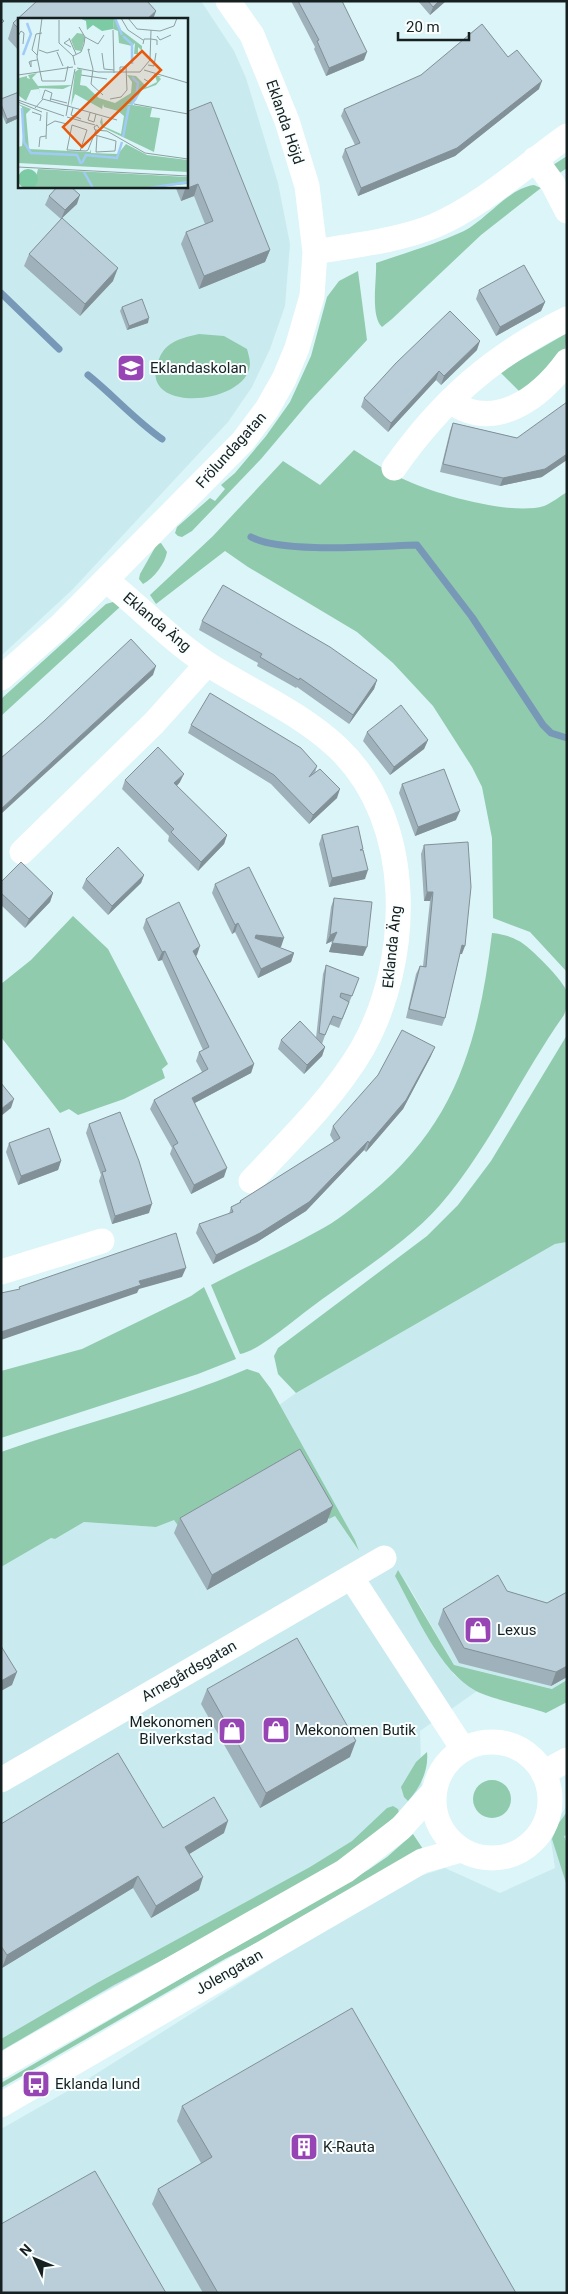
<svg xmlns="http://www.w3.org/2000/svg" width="568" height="2294" font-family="Roboto,sans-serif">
  <rect width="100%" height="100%" fill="#dcf5f8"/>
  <path fill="#c9ebf0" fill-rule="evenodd" d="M 1,1 L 201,1 L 234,51 L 246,78 L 278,183 L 290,244 L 285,306 L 270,349 L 252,387 L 228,422 L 73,589 L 1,656 ZM 19,19 L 186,19 L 186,186 L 19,186 Z
    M 567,1242 L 567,1680 L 553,1689 L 454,1665 L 403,1576 L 454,1675 L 477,1691 L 420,1731 L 422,1794 L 292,1895 L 1,2045 L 1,1567 L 51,1538 L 55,1539 L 84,1522 L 156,1527 L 295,1462 L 329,1519 L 335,1516 L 358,1550 L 355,1540 L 279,1405 L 296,1393 L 555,1244 Z
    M 567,1805 L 567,2293 L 1,2293 L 1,2129 L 80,2084 L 398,1883 L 445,1868 L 500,1893 L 555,1868 L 550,1834 Z"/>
  <path fill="#90cbad" d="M 567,156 L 567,168 L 558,174 L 553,165 Z
    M 534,185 L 541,188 L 481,235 L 392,319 L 382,327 C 370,316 377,279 376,263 C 405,253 436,244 464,231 C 487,219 509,188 534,185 Z
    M 358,271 L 367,340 L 309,402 L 261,459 L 192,531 L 182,537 L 178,536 L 175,533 L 177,527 L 210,498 L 215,501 L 225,489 L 221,485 L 235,473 L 266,436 L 290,402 L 311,356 L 327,297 L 339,281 Z
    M 567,333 L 565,352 L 524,396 L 500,372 Z
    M 199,334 L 224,336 L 247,349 C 248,353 250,359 250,364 C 248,406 134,415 159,359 C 166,341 182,338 199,334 Z
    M 354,450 C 370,460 386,471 403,479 C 435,494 511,516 544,506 C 552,503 560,496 567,492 L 567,972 L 530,932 L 493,918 L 492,838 L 482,787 L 472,767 L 433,706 L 393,663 L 357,632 L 248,567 L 225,551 L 156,604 L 150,595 L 213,536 L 283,461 L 320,485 Z
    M 161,543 L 167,552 C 165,564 154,578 143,584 L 139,579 L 140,574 L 157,544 Z
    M 113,602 L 121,606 L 1,716 L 1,699 L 106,604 Z
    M 73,916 L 108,949 L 168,1064 L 162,1069 L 165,1078 L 124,1099 L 78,1115 L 69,1109 L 60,1113 L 1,1037 L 1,984 L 31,960 Z
    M 492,933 C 502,934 510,936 519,941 C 529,946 564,981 567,992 C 568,999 567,1009 564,1015 C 520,1077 490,1147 440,1205 C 407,1243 350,1278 309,1309 C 294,1320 257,1352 240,1354 L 211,1285 C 245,1267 282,1251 316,1232 C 336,1222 354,1207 371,1193 C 457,1123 479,1039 492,933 Z
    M 567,1035 L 567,1242 L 555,1244 L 296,1393 L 278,1374 L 274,1356 L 278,1348 L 427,1236 L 458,1205 L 491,1161 Z
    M 204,1287 L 236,1359 L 198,1374 L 1,1438 L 1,1371 L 82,1349 L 191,1296 Z
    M 247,1369 L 259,1373 L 271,1389 L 355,1540 L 359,1551 L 335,1516 L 329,1519 L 295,1462 L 179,1527 L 174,1520 L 156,1527 L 84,1522 L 55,1539 L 51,1538 L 1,1567 L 1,1452 C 83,1423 167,1403 247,1369 Z
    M 398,1570 L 454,1665 L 552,1689 L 567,1680 L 567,1702 L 546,1713 C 526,1706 495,1700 476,1691 C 439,1671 415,1612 395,1576 Z
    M 427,1752 C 429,1770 420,1788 408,1801 L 404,1797 L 401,1787 L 416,1762 Z
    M473 1799a19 19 0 1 1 38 0a19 19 0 1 1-38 0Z
    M 393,1806 L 398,1809 L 399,1813 L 353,1853 L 182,1950 L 114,1985 L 1,2051 L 1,2039 L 97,1983 L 310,1867 L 352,1841 L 387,1808 Z
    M 567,1812 L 567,1835 L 564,1836 L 567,1844 L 567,1886 L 552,1839 L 558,1824 Z
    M 413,1834 L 423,1849 L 302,1920 L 225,1959 L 1,2088 L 1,2083 L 368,1870 L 387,1857 Z"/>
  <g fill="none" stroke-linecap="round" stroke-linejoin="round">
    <path stroke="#7898b7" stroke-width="7" d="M 1,293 L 59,349
      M 88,375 C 113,395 135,420 162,439
      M 251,537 C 282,554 378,546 417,545 L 472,617 L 543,725 L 551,733 L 567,738"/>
    <path stroke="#fff" stroke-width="25" d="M 535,159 L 553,184 L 567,211
      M 315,252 C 354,245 397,241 434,226 C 480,207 526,165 567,136
      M 450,401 C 494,433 540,398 567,361
      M 394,468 C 441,401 493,355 567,319
      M 106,580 C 140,607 173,642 209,665 C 252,692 301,713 338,748 C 416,822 412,961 362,1049 C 334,1097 289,1141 251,1181
      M 1,678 L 59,627 L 243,441 L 267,409 L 284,379 L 297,348 L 312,296 L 315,252 L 307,186 L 287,121 L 252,35 L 228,1
      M 22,852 L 154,723 L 207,664
      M 1,1272 L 102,1241
      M 351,1577 L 463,1749
      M434 1800a58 58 0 1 1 116 0a58 58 0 1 1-116 0Z
      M 543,1773 L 567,1760
      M 1,1780 L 384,1558
      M 1,2066 L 345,1871 L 401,1828 L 434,1791
      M 1,2105 L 422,1861 L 461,1850"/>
  </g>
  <path fill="#9fb1ba" d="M 37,1 L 147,1 L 156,11 L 153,19 L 19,19 L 19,51 L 8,39 L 13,23 Z
    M 291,1 L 342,1 L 364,60 L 326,76 L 314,49 L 315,47 Z
    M 418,1 L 446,1 L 430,15 Z
    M 508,57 L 539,89 L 455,156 L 358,196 L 342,157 L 345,149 L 355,145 L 341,116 L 344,109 Z
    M 19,92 L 19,118 L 6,124 L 1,112 L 1,99 Z
    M 186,112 L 270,250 L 265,262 L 199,289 L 181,244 L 186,232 L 205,224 L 194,196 L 181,201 L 175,186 L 186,186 Z
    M 49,196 L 77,204 L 62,218 L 113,281 L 80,316 L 24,266 L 29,254 L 61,219 L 45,205 Z
    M 479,290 L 545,302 L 541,311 L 496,336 L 476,299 Z
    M 122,307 L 148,323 L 127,330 L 120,311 Z
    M 477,350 L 441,385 L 436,380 L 388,432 L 361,407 L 364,398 Z
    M 453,423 L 517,438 L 542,477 L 500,486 L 440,472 L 450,431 Z
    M 202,621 L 377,680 L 374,689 L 349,724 L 297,687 L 296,688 L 257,666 L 258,663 L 199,630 Z
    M 191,725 L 317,766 L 315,773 L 337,798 L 309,824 L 271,784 L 188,733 Z
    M 367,732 L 428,740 L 424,749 L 390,775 L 363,741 Z
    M 125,780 L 180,782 L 177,786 L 227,835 L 224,844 L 198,871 L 168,841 L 169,836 L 122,789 Z
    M 402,784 L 456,820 L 415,836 L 399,793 Z
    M 322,835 L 363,850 L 365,879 L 329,887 L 319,844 Z
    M 424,845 L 462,954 L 460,954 L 445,1018 L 442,1026 L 406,1018 L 416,974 L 420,966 L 423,966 L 430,901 L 424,901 L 421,854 Z
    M 144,875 L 141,883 L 108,915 L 82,888 L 86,879 Z
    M 1,882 L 53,893 L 50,902 L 25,928 L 1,905 Z
    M 215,884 L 281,947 L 278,947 L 294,953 L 291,962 L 258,978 L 235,932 L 232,934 L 212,893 Z
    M 334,898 L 363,956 L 329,952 L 333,941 L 326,944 L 331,907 Z
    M 146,919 L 197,955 L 196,956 L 254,1064 L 251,1073 L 195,1103 L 224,1177 L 191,1194 L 170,1154 L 172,1148 L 150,1109 L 154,1100 L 202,1072 L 196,1061 L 199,1052 L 203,1050 L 162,960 L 158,961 L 143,928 Z
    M 326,965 L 359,978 L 339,1028 L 329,1024 L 322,1044 L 325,1047 L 322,1056 L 304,1074 L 278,1049 L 281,1040 L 316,1038 L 323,974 Z
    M 431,1056 L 403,1109 L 366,1152 L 364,1150 L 306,1211 L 257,1242 L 213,1264 L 196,1233 L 199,1224 L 229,1214 L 231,1207 L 239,1203 L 240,1201 L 334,1142 L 330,1135 L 333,1126 Z
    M 89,1124 L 149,1213 L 112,1224 L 99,1181 L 101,1175 L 86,1133 Z
    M 9,1143 L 61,1161 L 58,1170 L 18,1185 L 6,1152 Z
    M 180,1518 L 327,1522 L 207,1590 L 174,1533 Z
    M 507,1591 L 547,1603 L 567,1592 L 567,1677 L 551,1686 L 459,1663 L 438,1624 L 443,1609 Z
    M 207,1689 L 350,1757 L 260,1808 L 201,1704 Z
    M 1,1824 L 163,1828 L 224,1833 L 189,1854 L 199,1890 L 151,1918 L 133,1888 L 2,1968 L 1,1966 Z
    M 182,2106 L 516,2293 L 203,2293 L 152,2204 L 158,2189 L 201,2163 L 177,2121 Z"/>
  <path fill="#829097" d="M 439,1 L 446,1 L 430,15 L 433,7 Z
    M 156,11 L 153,19 L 147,19 Z
    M 367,52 L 364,60 L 326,76 L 329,68 Z
    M 542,81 L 539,89 L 455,156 L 358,196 L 361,188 Z
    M 19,115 L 19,118 L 6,124 L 7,119 Z
    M 198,184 L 194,196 L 181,201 L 185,189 Z
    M 80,195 L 77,204 L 61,219 L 65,210 Z
    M 270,250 L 265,262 L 199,289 L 204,276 Z
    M 118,268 L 113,281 L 80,316 L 85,304 Z
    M 545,302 L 541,311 L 496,336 L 500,327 Z
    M 149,318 L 148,323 L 127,330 L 129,326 Z
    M 480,341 L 477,350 L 441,385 L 444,376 Z
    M 439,371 L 436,380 L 388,432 L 391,423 Z
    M 567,454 L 567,460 L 542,477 L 500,486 L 503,478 Z
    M 156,666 L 153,675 L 1,814 L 1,809 Z
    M 377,680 L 374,689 L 349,724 L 353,715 Z
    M 428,740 L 424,749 L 390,775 L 394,767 Z
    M 184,774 L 180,782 L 171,792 L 174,783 Z
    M 340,789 L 337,798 L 309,824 L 313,815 Z
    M 460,811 L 456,820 L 415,836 L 418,827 Z
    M 227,835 L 224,844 L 198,871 L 201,862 Z
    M 368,870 L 365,879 L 329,887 L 332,878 Z
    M 144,875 L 141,883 L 108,915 L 112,906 Z
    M 427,892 L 433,892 L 430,901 L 424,901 Z
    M 53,893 L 50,902 L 25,928 L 29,919 Z
    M 238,923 L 235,932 L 232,934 L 235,925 Z
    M 337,932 L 334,940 L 326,944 L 330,935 Z
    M 256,935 L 284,938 L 281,947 L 253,944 Z
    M 332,943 L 367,947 L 363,956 L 329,952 Z
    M 462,945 L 465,946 L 462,954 L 459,954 Z
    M 200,946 L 197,955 L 190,960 L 193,951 Z
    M 165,951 L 162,960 L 158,961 L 162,952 Z
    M 294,953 L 291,962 L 258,978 L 261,969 Z
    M 325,1047 L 322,1056 L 304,1074 L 307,1065 Z
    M 435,1047 L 431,1056 L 403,1109 L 366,1152 L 369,1143 Z
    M 254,1064 L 251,1073 L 189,1106 L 192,1098 Z
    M 14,1099 L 11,1108 L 1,1116 L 1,1109 Z
    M 368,1141 L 364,1150 L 306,1211 L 257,1242 L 213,1264 L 216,1255 Z
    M 61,1161 L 58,1170 L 18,1185 L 21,1176 Z
    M 227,1168 L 224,1177 L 191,1194 L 194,1185 Z
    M 152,1204 L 149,1213 L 112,1224 L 115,1216 Z
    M 186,1268 L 182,1277 L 139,1289 L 137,1293 L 1,1340 L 1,1332 L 139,1281 Z
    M 333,1506 L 327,1522 L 207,1590 L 212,1575 Z
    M 567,1666 L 567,1677 L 551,1686 L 556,1672 Z
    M 17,1672 L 12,1685 L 1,1691 L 1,1681 Z
    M 356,1741 L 350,1757 L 260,1808 L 266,1793 Z
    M 228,1821 L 224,1833 L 181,1859 L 185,1847 Z
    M 138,1876 L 133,1888 L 2,1968 L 7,1955 Z
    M 203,1877 L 199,1890 L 151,1918 L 156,1906 Z"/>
  <path fill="#b9ced8" stroke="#829097" d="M 37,1 L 147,1 L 156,11 L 147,19 L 19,19 L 19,29 L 13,23 Z
    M 298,1 L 342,1 L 367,52 L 329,68 L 317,41 L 319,40 Z
    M 428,1 L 439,1 L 433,7 Z
    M 1,18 L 4,21 L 1,24 Z
    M 482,24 L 508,57 L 517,50 L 542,81 L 457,148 L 361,188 L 345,149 L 360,143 L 344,109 L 421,75 Z
    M 19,92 L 19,115 L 7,119 L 1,104 L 1,99 Z
    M 211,102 L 270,250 L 204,276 L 186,232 L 213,221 L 198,184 L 185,189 L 184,186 L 186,186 L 186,112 Z
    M 58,186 L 70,186 L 80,195 L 65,210 L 49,196 Z
    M 62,218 L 118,268 L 85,304 L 29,254 Z
    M 524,265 L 545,302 L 500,327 L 479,290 Z
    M 142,299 L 149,318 L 129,326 L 122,307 Z
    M 450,311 L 480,341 L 444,376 L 439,371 L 391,423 L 364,398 L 396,363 Z
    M 567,402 L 567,454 L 545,469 L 503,478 L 443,464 L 453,423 L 517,438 Z
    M 223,585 L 330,647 L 377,680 L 353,715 L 300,678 L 299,680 L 260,657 L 262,654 L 202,621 Z
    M 131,639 L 156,666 L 1,809 L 1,758 L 44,721 Z
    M 210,693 L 301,748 L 317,766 L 309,777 L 320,769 L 340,789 L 313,815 L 274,775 L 191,725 Z
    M 401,705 L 428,740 L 394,767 L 367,732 Z
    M 158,747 L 184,774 L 174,783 L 227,835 L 201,862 L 171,832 L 174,829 L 125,780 Z
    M 444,769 L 460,811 L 418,827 L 402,784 Z
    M 358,826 L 363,849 L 360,850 L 363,850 L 368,870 L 332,878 L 322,835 Z
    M 468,842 L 471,887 L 465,946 L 462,945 L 445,1018 L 409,1009 L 420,966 L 426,967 L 433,892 L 427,892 L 424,845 Z
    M 118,847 L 144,875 L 112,906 L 86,879 Z
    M 21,862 L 53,893 L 29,919 L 1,893 L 1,882 Z
    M 249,867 L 284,938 L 256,935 L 255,938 L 294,953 L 261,969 L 238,923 L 235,925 L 215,884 Z
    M 334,898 L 372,902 L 367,947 L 332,943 L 337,932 L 330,935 Z
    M 179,902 L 200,946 L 193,951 L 254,1064 L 192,1098 L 227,1168 L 194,1185 L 173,1146 L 178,1143 L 154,1100 L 208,1069 L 199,1052 L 209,1047 L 165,951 L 162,952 L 146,919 Z
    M 326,965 L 359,978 L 352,996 L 341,993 L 340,997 L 349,1002 L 342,1019 L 333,1016 L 325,1035 L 319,1033 Z
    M 300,1021 L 325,1047 L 307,1065 L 281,1040 Z
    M 402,1030 L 435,1047 L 406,1100 L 369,1143 L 368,1141 L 309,1202 L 260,1233 L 216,1255 L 199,1224 L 233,1212 L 231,1207 L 241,1202 L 240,1201 L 340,1138 L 333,1126 L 378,1075 Z
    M 1,1083 L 14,1099 L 1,1109 Z
    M 120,1112 L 139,1161 L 152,1204 L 115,1216 L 102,1172 L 106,1171 L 89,1124 Z
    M 49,1128 L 61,1161 L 21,1176 L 9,1143 Z
    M 176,1233 L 186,1268 L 139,1281 L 141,1285 L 1,1332 L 1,1293 L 20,1289 L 19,1287 Z
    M 300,1449 L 333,1506 L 212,1575 L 180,1518 Z
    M 498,1575 L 507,1591 L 547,1603 L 567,1592 L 567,1666 L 556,1672 L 464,1648 L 443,1609 Z
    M 297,1638 L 356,1741 L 266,1793 L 207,1689 Z
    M 1,1646 L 17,1672 L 1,1681 Z
    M 118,1753 L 163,1828 L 214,1797 L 228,1821 L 185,1847 L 203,1877 L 156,1906 L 138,1876 L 7,1955 L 1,1946 L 1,1824 Z
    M 352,2008 L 516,2293 L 218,2293 L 158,2189 L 212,2157 L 182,2106 Z
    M 95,2171 L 166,2293 L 1,2293 L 1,2224 Z"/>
  <defs>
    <symbol id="school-square" viewBox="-11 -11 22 22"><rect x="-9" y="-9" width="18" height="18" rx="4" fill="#9745b4" stroke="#f9fefe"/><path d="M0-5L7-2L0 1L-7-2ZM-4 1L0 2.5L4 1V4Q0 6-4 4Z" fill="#fff"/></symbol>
    <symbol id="shop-square" viewBox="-11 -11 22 22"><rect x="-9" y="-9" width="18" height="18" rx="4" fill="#9745b4" stroke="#f9fefe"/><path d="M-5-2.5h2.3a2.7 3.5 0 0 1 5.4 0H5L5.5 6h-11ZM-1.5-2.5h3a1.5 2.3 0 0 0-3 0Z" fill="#fff"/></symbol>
    <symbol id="bus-square" viewBox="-11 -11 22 22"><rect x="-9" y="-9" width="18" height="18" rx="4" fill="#9745b4" stroke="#f9fefe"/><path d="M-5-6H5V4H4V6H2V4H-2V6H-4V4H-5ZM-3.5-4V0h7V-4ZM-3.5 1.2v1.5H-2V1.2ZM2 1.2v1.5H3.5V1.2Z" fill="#fff"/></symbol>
    <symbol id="building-square" viewBox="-11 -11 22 22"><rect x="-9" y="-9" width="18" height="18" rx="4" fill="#9745b4" stroke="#f9fefe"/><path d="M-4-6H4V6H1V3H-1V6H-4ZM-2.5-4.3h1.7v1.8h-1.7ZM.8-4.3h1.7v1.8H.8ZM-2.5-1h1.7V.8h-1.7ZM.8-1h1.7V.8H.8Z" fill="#fff"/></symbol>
  </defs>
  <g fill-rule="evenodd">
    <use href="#school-square" x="115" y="352" width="32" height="32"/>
    <use href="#shop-square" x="462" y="1614" width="32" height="32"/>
    <use href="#shop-square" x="260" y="1714" width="32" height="32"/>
    <use href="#shop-square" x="216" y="1715" width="32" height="32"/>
    <use href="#bus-square" x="20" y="2068" width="32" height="32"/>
    <use href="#building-square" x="288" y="2131" width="32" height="32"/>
  </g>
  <g text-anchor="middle" stroke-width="4" stroke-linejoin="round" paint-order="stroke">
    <g font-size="15" fill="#172021" stroke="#f9fefe">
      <text transform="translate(285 122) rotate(71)" y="5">Eklanda Höjd</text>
      <text transform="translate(231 450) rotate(-48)" y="5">Frölundagatan</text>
      <text transform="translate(157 622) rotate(40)" y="5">Eklanda Äng</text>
      <text transform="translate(392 947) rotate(-84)" y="5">Eklanda Äng</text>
      <text transform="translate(189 1671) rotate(-30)" y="5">Arnegårdsgatan</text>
      <text transform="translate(229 1972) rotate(-30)" y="5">Jolengatan</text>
    </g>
    <g font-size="15" fill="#172021" stroke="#f9fefe" text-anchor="start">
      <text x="150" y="373">Eklandaskolan</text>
      <text x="497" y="1635">Lexus</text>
      <text x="213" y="1727" text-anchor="end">Mekonomen<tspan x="213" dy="17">Bilverkstad</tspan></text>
      <text x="295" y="1735">Mekonomen Butik</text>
      <text x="55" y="2089">Eklanda lund</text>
      <text x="323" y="2152">K-Rauta</text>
    </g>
  </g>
  <g transform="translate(18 18)">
    <rect width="170" height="170" fill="#dcf5f8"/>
    <path d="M 96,0 L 103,12 L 124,28 L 124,33 L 120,29 L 120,36 L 116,36 L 117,25 L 114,28 L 101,25 L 100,13 L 95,11 ZM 59,15 L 65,16 L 67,20 L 63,33 L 57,32 L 53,22 ZM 61,51 L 73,54 L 64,52 L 62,67 L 68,68 L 81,80 L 97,85 L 113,75 L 114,64 L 109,57 L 118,58 L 129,69 L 139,64 L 137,57 L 144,59 L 141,59 L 143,61 L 138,67 L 124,72 L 115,86 L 108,86 L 134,90 L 132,99 L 142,100 L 136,134 L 84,109 L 82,104 L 84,99 L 85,108 L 103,116 L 106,98 L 100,93 L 86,89 L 85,86 L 83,97 L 84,91 L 57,76 L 53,88 L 57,54 ZM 19,55 L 14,60 L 20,68 L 54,67 L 45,71 L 21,70 L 23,80 L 21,71 L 13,72 L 8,83 L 0,77 L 1,60 L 9,58 L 9,60 L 12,61 L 10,57 ZM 0,86 L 13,91 L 8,96 L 11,131 L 72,134 L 73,131 L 73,135 L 100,136 L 108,126 L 129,137 L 170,142 L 170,154 L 0,145 L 0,129 L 4,128 L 5,118 L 4,89 ZM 20,151 L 170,159 L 170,166 L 128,170 L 15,170 Z" fill="#90cbad"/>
    <path d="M 61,0 L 96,0 L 95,11 L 84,13 L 75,7 L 69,12 L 68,3 ZM0 161a10 10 0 1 1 20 0a10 10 0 1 1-20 0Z" fill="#7dcba5"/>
    <path fill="none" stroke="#a1cbf7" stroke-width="2.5" d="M 97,0 L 104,17M 105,18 L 114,26 L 114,46M 5,37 L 13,16 L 9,5M 113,87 L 118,80 L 120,65 L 114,59M 4,90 L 6,124 L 13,135 L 59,137 L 63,146M 105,119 L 111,88M 64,145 L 68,137 L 99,140 L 104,124M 66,154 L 75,170M 131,170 L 170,164"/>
    <path fill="none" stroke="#8da0a2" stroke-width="1" d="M 24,0 L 19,39 L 24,63 L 47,63 L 50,48M 103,0 L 110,12 L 125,22M 110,0 L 119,11 L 142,13 L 156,8 L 159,0M 41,2 L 41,25 L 55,38 L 57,47M 95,12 L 96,55M 0,18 L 3,13 L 6,15 L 5,26M 139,18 L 142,22 L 153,17M 67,19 L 80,26 L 86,17M 51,20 L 58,36M 52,21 L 46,25 L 53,29M 125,26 L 126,21 L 133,21 L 139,22 L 139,27M 21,32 L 29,35 L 41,32M 72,32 L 70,31 L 75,51 L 73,66 L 85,77M 39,34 L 45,48M 84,35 L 86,51 L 96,52M 19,37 L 14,32 L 18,16 L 24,15M 55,38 L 63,34 L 66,26 L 67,19 L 61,9M 13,43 L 13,49 L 11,44 L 13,43 L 19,42M 130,47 L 136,48 L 138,35M 59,50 L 80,54 L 122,54 L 132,42 L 133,12M 126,52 L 170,65M 0,57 L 55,49M 63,57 L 89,61M 126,61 L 131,64 L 137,56M 24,81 L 27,72 L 34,75 L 32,83M 33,81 L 49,85M 92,81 L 103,79 L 109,72 L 108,49 L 102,49 L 102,55M 0,82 L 46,98M 0,84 L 24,94M 116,86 L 170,96M 17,90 L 25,81 L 99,102M 55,90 L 53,97 L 63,101M 14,94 L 23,97 L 22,103M 72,95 L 70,102 L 76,104 L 78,96M 48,98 L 57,51M 49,99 L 77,107M 28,108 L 37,103 L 49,106M 81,110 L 79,107 L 76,109 L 77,112 L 89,113 L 127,135 L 170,141M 77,117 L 98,123 L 97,133 L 78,134 L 79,118M 28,121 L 29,94M 21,129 L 22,119 L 28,118M 62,133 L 69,112 L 54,107 L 49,132 L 51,132 L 68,133 L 70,132 L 78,112M 0,149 L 170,158"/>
    <path fill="#e8590c" fill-opacity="0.15" stroke="#e8590c" stroke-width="2.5" d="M 124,33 L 143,52 L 64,129 L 45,109 Z"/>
    <rect width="170" height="170" fill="none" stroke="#172021" stroke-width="2.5"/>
  </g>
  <rect width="568" height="2294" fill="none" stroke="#172021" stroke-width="5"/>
  <g transform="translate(35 2259) rotate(314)" stroke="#f9fefe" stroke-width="4" paint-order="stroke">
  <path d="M0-4L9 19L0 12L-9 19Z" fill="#172021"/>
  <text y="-8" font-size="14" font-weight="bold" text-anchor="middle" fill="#172021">N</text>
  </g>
  <path d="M398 32v8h71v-8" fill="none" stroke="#172021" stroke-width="2.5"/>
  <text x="406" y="32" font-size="15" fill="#172021" stroke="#f9fefe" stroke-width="4" paint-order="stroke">20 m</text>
</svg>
